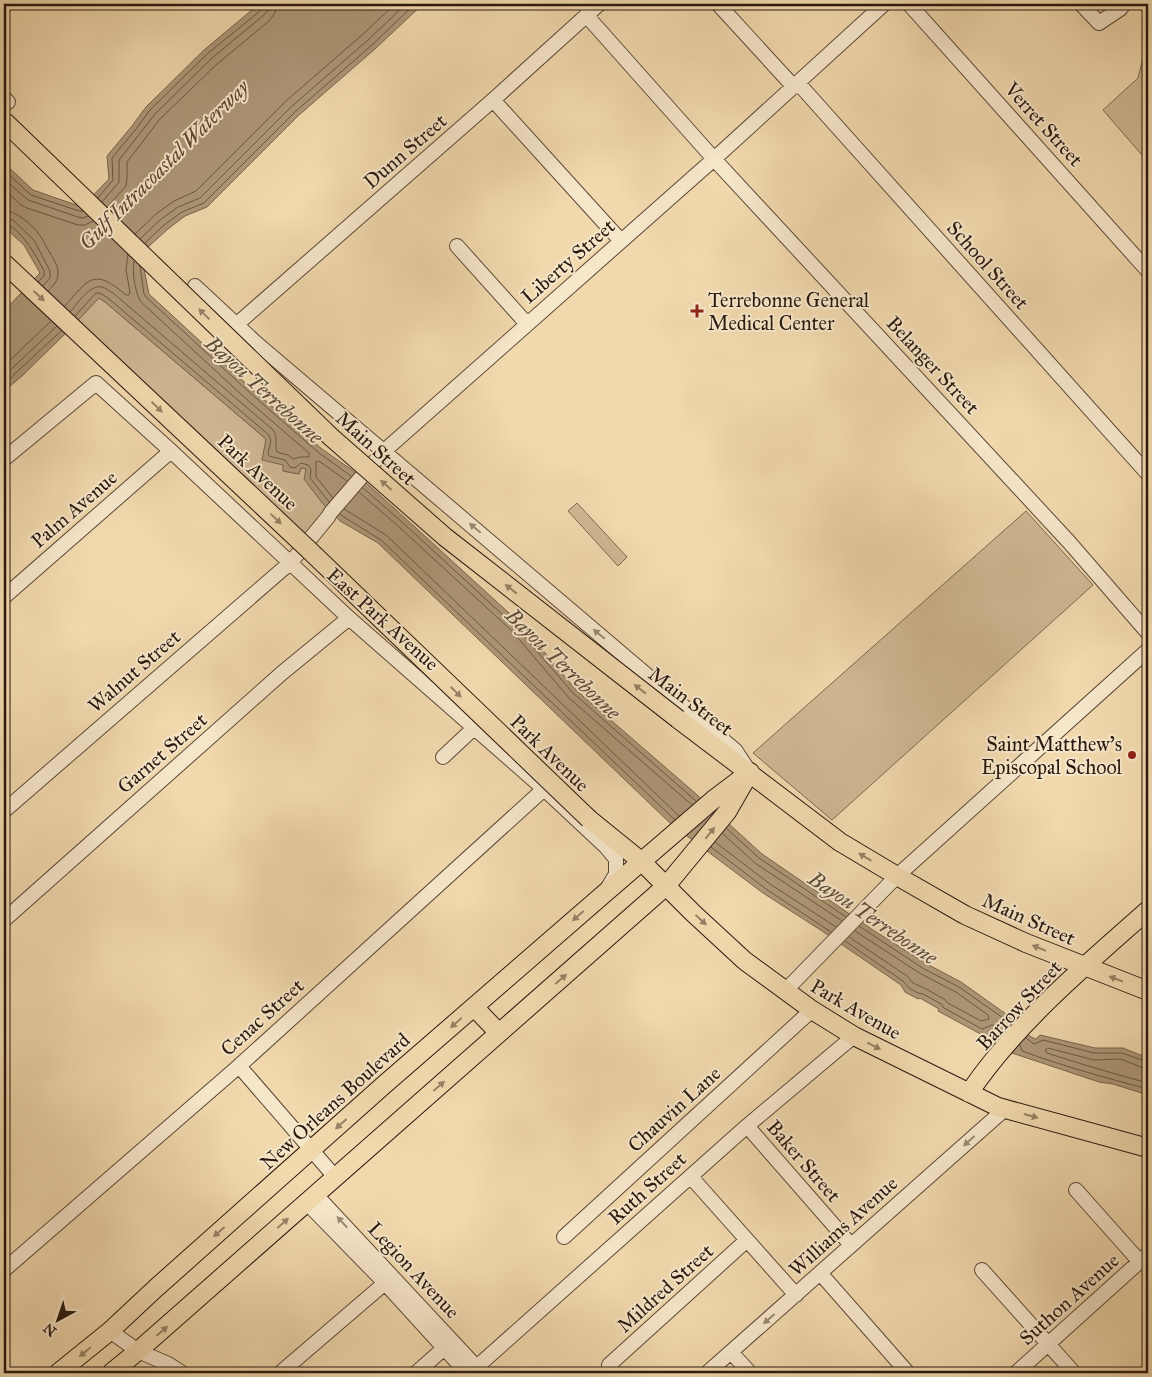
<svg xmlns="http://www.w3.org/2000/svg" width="1152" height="1377" font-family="'IM FELL Great Primer',serif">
  <rect width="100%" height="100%" fill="#f1d8ad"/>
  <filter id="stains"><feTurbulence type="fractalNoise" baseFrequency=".004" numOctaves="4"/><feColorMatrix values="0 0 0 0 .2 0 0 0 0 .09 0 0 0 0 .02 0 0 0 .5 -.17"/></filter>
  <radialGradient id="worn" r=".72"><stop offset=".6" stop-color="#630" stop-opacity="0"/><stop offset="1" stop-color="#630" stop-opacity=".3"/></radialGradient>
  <path fill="#cfb792" stroke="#7c6850" d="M 1148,38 L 1148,162 L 1103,110 L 1138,78 Z
    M 98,297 L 105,302 L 266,439 L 284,465 L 283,471 L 299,474 L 301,468 L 306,469 L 331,512 L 303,548 L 73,325 Z
    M 577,503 L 627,557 L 618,566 L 568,511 Z
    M 1026,511 L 1093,585 L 832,820 L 753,753 Z"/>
  <path fill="#ad9777" stroke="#78644d" d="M 259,4 L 423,4 L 375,49 L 299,115 L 207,207 L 185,216 L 168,229 L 148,247 L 144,269 L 149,294 L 252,389 L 322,449 L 352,470 L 405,518 L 520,623 L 576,690 L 695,793 L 762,854 L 873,930 L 927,964 L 961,982 L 1006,1014 L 1031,1037 L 1036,1039 L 1040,1035 L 1095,1048 L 1123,1048 L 1148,1058 L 1148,1095 L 1113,1084 L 1099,1082 L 1012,1053 L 1016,1048 L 996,1032 L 990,1030 L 986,1037 L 938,1011 L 939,1009 L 920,998 L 918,999 L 905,992 L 901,985 L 822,931 L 763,893 L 671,824 L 378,543 L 340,521 L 323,504 L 304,479 L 306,469 L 301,468 L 299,474 L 283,471 L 283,465 L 262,460 L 266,439 L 105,302 L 99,298 L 67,332 L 22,376 L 4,391 L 4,311 L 40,273 L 24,245 L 4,227 L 4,163 L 33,190 L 82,207 L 109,179 L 107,156 L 132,126 L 146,107 L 204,50 Z"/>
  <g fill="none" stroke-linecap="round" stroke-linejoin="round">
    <path stroke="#6b5842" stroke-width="1" d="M 4,170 L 31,195 L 79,211 L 83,211
      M 4,179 L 28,200 L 78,217 L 83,218 L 88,216
      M 4,189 L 21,205 L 27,208 L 78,225 L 85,225 L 93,221
      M 98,198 L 113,180 L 112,158 L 136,129 L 150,110 L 207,54 L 260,11 L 262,8 L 263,4
      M 102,202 L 119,182 L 119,160 L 155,114 L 212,58 L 264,15 L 268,10 L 269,4
      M 107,207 L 126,186 L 127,179 L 127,162 L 160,119 L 217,64 L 269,21 L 275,13 L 276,4
      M 4,210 C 16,211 31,224 38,233 C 43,239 46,247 50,253 C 54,260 59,267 58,275 C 57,282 53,286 48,291
      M 4,218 L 13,220 L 34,240 L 50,271 L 50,278 L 43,286
      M 4,224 C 20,226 37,257 44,271 L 44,276 L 38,282
      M 135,234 L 156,214 L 174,201 L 196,191 L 286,101 L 362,35 L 395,4
      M 140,239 L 160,220 L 178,207 L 200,198 L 291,107 L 368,40 L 406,4
      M 145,243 L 164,225 L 182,212 L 204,203 L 296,111 L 372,45 L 415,4
      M 140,266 L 144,294 L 146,297 L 249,392 L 319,453 L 351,476
      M 65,306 C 89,279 93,267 126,295 L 129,295 L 130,292 L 126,270 L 128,254
      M 70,312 C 77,304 90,284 102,287 C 106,288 109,291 113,293 L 273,430 C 279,438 274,444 277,452 L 288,455 L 293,459 L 300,457 L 309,457 L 309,453 L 244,397 L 141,302 C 135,293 132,272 134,261
      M 75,316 L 96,293 L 100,293 L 108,298 L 269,435 L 271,440 L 268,454 L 269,456 L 285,460 L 290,467 L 295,468 L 301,463 L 308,465 L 311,469 L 310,478 L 329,502
      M 4,366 L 51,321
      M 4,376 L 57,326
      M 4,384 L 61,331
      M 363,488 L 402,522 L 516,627 L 573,693 L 696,801
      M 359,492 L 398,526 L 512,631 L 569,698 L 692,805
      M 333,498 L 316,477 L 316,462 L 319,461 L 347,481
      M 344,509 L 386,535 L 679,816
      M 340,514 L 344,517 L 381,540 L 675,820
      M 726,828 L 759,858 L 846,917
      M 722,833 L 755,863 L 842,921
      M 715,842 L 770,884 L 836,927
      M 711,847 L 766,889 L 831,932
      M 859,926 L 924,969 L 959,987 L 1003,1018 L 1011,1025
      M 849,937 L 907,976 L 913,983 L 926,989 L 944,999 L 948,1003 L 981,1021 L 989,1019 L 988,1015 L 956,992 L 921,974 L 855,931
      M 845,941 L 903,981 L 909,988 L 918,993 L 923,994 L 941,1004 L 944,1008 L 982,1029 L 992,1025 L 998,1027 L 1004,1032
      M 1026,1038 L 1034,1044 L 1043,1040 L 1094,1053 L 1122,1053 L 1148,1062
      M 1020,1045 L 1022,1051 C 1063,1066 1106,1078 1148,1089
      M 1148,1068 L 1143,1068 L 1121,1059 L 1094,1060 L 1048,1048 L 1045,1050 L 1047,1053 C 1081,1064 1114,1074 1148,1083"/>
    <defs>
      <path id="minor" d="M 718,4 L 794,87
        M 909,4 L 1148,271
        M 1081,4 L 1099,23 L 1120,9 L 1124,4
        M 586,15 L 714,159 L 1069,542 L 1148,633
        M 798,83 L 1148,474
        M 4,98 L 8,102
        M 493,100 L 621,241
        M 457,246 L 527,324
        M 195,286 L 255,342 L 735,750 L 747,768
        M 236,325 L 493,100 L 599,4
        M 4,459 L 96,383 L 171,451 L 349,618 L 544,789 L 606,847 L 616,859 L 616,874 L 607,889
        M 4,597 L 171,451
        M 443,757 L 474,728
        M 4,811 L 291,562 L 328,517 L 331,512 L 383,452 L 714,159 L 884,4
        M 4,920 L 282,673 L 349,618
        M 785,991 L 897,876 L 1148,650
        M 239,1066 L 335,1177
        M 747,1126 L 851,1245
        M 691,1177 L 796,1295
        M 1076,1190 L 1140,1262
        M 316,1195 L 482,1373
        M 306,1202 L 385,1283 L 467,1373
        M 564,1237 L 812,1010
        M 4,1270 L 239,1066 L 544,789
        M 982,1270 L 1074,1373
        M 820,1273 L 908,1373
        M 110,1331 L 138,1351 L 168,1364 L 182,1373
        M 731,1352 L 750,1373
        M 609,1365 L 747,1240
        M 280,1373 L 392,1277
        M 416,1373 L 450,1343
        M 470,1373 L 747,1126 L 854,1036
        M 707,1373 L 1005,1109
        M 1016,1373 L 1148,1254"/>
      <path id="major" d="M 678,719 L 840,842 L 897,876 L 965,915 L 1026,943 L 1148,991
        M 589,819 L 642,862 L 693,913 L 745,961 L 812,1010 L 854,1036 L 998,1107 L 1148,1148
        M 474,1007 L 499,1033
        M 969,1093 C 1017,1022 1085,966 1148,910
        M 58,1373 L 110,1331 L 156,1288 L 385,1084 L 605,893 L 713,800 L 750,772
        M 111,1373 L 138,1351 L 666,886 L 727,812 L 746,779"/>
    </defs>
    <use href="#minor" stroke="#5b4836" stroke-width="16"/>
    <use href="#major" stroke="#29180e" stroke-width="20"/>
    <use href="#minor" stroke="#f6e6ca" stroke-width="14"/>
    <use href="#major" stroke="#f1d8ad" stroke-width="18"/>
    <defs>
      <path id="major-bridge" d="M 4,121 L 331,437 L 445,537 L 678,719
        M 4,263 L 308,549 L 589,819"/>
    </defs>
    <use href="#major-bridge" stroke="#29180e" stroke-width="20" stroke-linecap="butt"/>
    <use href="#major-bridge" stroke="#f1d8ad" stroke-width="18"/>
  </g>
  <defs><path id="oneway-solid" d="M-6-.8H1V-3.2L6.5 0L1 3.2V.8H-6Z" transform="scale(1.25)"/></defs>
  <g fill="#978265">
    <use href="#oneway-solid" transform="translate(39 296) rotate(43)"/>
    <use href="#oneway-solid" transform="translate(204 314) rotate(-136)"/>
    <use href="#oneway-solid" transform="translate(157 407) rotate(44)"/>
    <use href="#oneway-solid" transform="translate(386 485) rotate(-139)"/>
    <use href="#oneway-solid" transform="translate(276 519) rotate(43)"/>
    <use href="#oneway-solid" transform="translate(511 589) rotate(-142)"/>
    <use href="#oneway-solid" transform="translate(640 689) rotate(-142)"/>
    <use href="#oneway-solid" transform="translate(456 692) rotate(44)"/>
    <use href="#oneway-solid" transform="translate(710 833) rotate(-51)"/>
    <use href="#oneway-solid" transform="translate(865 857) rotate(-149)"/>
    <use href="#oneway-solid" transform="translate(578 916) rotate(139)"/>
    <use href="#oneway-solid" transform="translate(701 920) rotate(43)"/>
    <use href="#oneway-solid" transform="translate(1039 948) rotate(-158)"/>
    <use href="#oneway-solid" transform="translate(561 979) rotate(-41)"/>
    <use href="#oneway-solid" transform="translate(1116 979) rotate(-159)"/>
    <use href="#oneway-solid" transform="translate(456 1023) rotate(139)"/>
    <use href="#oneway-solid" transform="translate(874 1046) rotate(27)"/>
    <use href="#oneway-solid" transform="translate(439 1086) rotate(-41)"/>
    <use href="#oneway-solid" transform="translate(1031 1116) rotate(15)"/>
    <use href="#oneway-solid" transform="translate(341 1124) rotate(138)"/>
    <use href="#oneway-solid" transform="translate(283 1223) rotate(-42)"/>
    <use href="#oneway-solid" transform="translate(219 1232) rotate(139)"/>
    <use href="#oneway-solid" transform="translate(162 1331) rotate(-41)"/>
    <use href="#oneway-solid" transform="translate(85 1352) rotate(141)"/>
  </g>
  <g fill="#9a8975">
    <use href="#oneway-solid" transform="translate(475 528) rotate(-140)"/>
    <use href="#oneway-solid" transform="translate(599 634) rotate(-140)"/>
    <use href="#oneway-solid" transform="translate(969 1141) rotate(138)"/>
    <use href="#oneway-solid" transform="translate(342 1222) rotate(-133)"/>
    <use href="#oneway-solid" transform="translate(769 1319) rotate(139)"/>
  </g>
  <g fill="#8f2418" stroke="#f6e6ca" stroke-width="2">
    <path d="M694.5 303.5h5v5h5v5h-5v5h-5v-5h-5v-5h5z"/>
    <circle cx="1132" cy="755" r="5"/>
  </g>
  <g text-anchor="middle" stroke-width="4" stroke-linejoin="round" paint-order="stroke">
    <g font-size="20" fill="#29180e" stroke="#f6e6ca">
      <text transform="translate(1044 124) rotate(48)" y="7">Verret Street</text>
      <text transform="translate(405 151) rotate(-41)" y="7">Dunn Street</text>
      <text transform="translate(568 261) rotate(-41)" y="7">Liberty Street</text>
      <text transform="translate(988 265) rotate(48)" y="7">School Street</text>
      <text transform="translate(933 365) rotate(47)" y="7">Belanger Street</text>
      <text transform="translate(376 448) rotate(42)" y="7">Main Street</text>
      <text transform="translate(258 472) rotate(43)" y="7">Park Avenue</text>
      <text transform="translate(74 509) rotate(-41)" y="7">Palm Avenue</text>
      <text transform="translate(383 619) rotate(42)" y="7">East Park Avenue</text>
      <text transform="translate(134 671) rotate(-41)" y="7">Walnut Street</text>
      <text transform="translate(691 701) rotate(37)" y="7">Main Street</text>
      <text transform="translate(162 753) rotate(-41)" y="7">Garnet Street</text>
      <text transform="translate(550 753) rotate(44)" y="7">Park Avenue</text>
      <text transform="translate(1029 919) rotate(24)" y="7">Main Street</text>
      <text transform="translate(1019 1005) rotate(-47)" y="7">Barrow Street</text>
      <text transform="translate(856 1009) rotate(30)" y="7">Park Avenue</text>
      <text transform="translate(262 1017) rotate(-42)" y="7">Cenac Street</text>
      <text transform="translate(335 1101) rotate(-42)" y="7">New Orleans Boulevard</text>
      <text transform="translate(674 1109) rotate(-42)" y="7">Chauvin Lane</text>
      <text transform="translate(804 1161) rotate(49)" y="7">Baker Street</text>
      <text transform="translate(647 1188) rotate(-42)" y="7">Ruth Street</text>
      <text transform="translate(843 1226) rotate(-42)" y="7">Williams Avenue</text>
      <text transform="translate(414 1270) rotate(47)" y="7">Legion Avenue</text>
      <text transform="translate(665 1288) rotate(-42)" y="7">Mildred Street</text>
      <text transform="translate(1069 1299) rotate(-42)" y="7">Suthon Avenue</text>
    </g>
    <g font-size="20" fill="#29180e" stroke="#f6e6ca" text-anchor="start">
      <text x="708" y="307">Terrebonne General<tspan x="708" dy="23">Medical Center</tspan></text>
      <text x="1122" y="751" text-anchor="end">Saint Matthew's<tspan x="1122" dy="23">Episcopal School</tspan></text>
    </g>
    <g font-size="21" font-style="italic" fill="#5e4b38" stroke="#f6e6ca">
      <text transform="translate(164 165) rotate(-45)" y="7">Gulf Intracoastal Waterway</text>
      <text transform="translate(264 390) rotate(42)" y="7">Bayou Terrebonne</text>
      <text transform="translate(563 664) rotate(44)" y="7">Bayou Terrebonne</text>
      <text transform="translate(873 918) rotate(34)" y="7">Bayou Terrebonne</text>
    </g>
  </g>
  <rect width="1152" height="1377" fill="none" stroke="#f1d8ad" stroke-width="20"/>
  <rect x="5" y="5" width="1142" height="1367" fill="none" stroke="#29180e" stroke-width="2.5"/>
  <rect x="10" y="10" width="1132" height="1357" fill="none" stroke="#29180e"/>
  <g transform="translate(58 1320) rotate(220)" stroke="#f6e6ca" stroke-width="4" paint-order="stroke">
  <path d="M0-4L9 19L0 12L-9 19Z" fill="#29180e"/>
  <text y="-8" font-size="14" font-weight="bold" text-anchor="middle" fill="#29180e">N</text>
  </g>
  <rect width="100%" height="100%" filter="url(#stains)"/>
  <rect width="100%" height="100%" fill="url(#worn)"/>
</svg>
